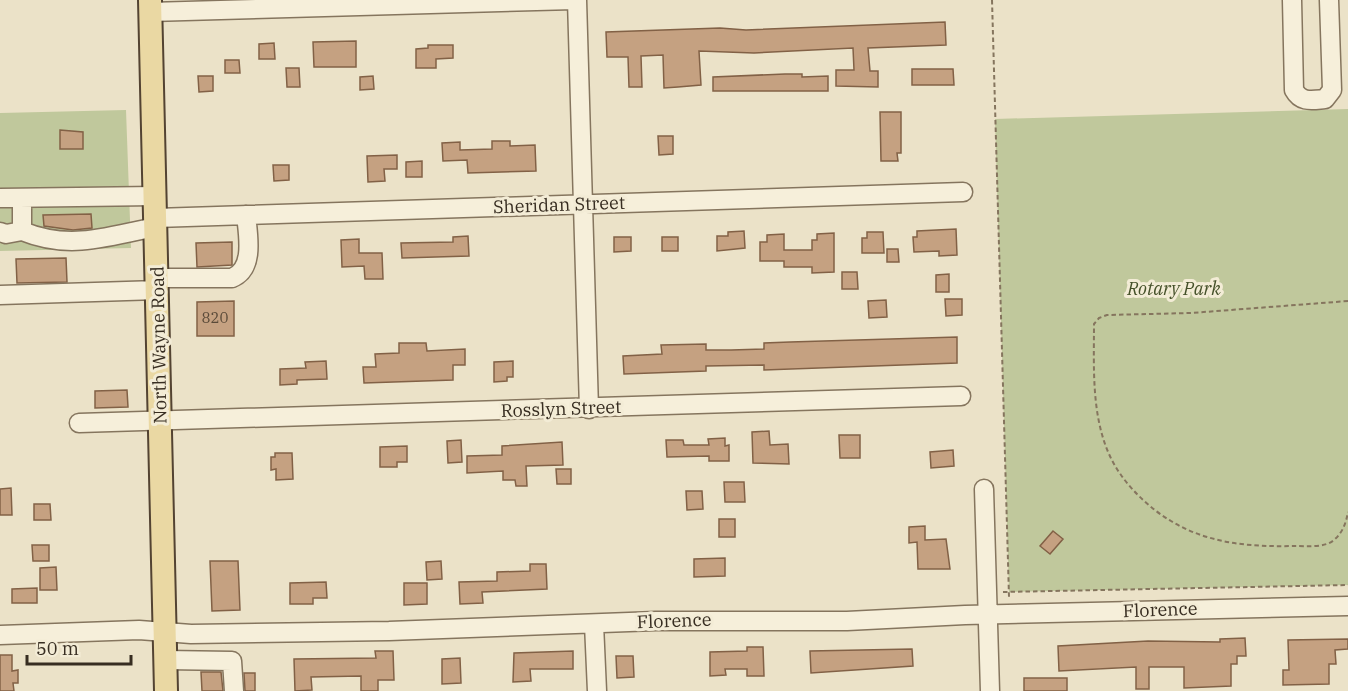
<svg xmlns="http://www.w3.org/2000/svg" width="1348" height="691" font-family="'IBM Plex Serif',serif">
  <rect width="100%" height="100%" fill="#ebe2c8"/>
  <path fill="#c0c89c" d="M 1348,109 L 1348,585 L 1009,592 L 995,119 Z
    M 126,110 L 131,248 L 0,251 L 0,113 Z"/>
  <path fill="#c5a181" stroke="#826146" stroke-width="1.5" d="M 945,22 L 946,45 L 868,48 L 870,71 L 878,71 L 878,87 L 836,86 L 836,70 L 854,70 L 853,48 L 754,53 L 699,51 L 701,85 L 678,87 L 664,88 L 663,55 L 641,56 L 642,87 L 629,87 L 628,57 L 607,57 L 606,32 L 720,28 L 746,30 Z
    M 356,41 L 356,67 L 314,67 L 313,42 Z
    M 274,43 L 275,59 L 259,59 L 259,44 Z
    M 428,45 L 453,45 L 453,58 L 436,59 L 436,68 L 416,68 L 416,49 L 428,48 Z
    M 225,60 L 239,60 L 240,73 L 225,73 Z
    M 286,68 L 299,68 L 300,87 L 287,87 Z
    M 912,69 L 953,69 L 954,85 L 912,85 Z
    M 785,74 L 802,74 L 802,77 L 828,76 L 828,91 L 713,91 L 713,77 Z
    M 198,76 L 213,76 L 213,91 L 199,92 Z
    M 373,76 L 374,89 L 360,90 L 360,77 Z
    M 880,112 L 901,112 L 901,153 L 897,153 L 898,161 L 881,161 Z
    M 60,130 L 83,132 L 83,149 L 60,149 Z
    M 658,136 L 673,136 L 673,154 L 659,155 Z
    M 492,141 L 510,141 L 510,146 L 535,145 L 536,171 L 468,173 L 467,160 L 443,161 L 442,143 L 460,142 L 460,150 L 492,149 Z
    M 397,155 L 397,169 L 384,169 L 385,181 L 368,182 L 367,156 Z
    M 422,161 L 422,177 L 406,177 L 406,162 Z
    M 273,165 L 289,165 L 289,180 L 274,181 Z
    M 91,214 L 92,228 L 73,230 L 44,226 L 43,215 Z
    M 956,229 L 957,255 L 939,256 L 939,251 L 914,252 L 913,237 L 917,237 L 917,231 Z
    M 744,231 L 745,248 L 717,251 L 717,236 L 728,236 L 728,232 Z
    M 867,232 L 883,232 L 884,253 L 862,253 L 862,238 L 867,238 Z
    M 834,233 L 834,272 L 812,273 L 812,267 L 784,267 L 784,261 L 760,261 L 760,242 L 767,242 L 767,235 L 784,234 L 784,250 L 812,250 L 812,240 L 817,240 L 817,234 Z
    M 468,236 L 469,256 L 402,258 L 401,243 L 453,242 L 453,237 Z
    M 614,237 L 631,237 L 631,251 L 614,252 Z
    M 662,237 L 678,237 L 678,251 L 662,251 Z
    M 359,239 L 359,253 L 382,253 L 383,279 L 365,279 L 364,266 L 342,267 L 341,240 Z
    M 232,242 L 232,265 L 197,267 L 196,243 Z
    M 887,249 L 898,249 L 899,262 L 887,262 Z
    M 66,258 L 67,282 L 17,283 L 16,259 Z
    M 842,272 L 857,272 L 858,289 L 842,289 Z
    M 949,274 L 949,292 L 936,292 L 936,275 Z
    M 945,299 L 962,299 L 962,315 L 946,316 Z
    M 886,300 L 887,317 L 869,318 L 868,301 Z
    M 234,301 L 234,336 L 197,336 L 197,302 Z
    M 957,337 L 957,363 L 764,370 L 764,365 L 706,366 L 706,371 L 624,374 L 623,356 L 662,354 L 661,345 L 706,344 L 706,350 L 731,350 L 764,349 L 764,343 L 790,342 Z
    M 399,343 L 426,343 L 427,351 L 465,349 L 465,365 L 453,365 L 453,380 L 364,383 L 363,367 L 376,367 L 375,354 L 399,353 Z
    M 326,361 L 327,379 L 297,380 L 297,384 L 280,385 L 280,369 L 306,368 L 305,362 Z
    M 513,361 L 513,377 L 507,377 L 507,381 L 494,382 L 494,362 Z
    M 127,390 L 128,407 L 95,408 L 95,391 Z
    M 769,431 L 770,445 L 788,444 L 789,464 L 753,463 L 752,432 Z
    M 839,435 L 860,435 L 860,458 L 840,458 Z
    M 725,438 L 725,446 L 729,445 L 729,461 L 709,461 L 709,456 L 667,457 L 666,440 L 683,440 L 684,445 L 709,445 L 708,439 Z
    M 461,440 L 462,462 L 448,463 L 447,441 Z
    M 562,442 L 563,465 L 526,466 L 527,486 L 516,486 L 515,480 L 503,480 L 503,471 L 467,473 L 467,456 L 502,455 L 502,446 Z
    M 407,446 L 407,462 L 397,462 L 397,467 L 380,467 L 380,447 Z
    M 953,450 L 954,466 L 931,468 L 930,452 Z
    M 275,453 L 292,453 L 293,479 L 276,480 L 276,469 L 271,470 L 271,457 L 275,457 Z
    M 556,469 L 571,469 L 571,484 L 557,484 Z
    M 724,482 L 744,482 L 745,502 L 725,502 Z
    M 11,488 L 12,515 L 0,515 L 0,489 Z
    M 686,491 L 702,491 L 703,509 L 687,510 Z
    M 34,504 L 50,504 L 51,520 L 34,520 Z
    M 719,519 L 735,519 L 735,537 L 719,537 Z
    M 925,526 L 925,540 L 946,539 L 950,569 L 918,569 L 917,542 L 909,543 L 909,527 Z
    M 1053,531 L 1063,539 L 1050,554 L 1040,546 Z
    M 32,545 L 49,545 L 49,561 L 33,561 Z
    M 725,558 L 725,576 L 694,577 L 694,559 Z
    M 210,561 L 238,561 L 240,610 L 212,611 Z
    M 441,561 L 442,579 L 427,580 L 426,562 Z
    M 530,564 L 546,564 L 547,589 L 482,592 L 483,603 L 460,604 L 459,582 L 497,581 L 497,572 L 530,571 Z
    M 56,567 L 57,590 L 40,590 L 40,568 Z
    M 326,582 L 327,598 L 313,598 L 313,604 L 290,604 L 290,583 Z
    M 404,583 L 427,583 L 427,604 L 404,605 Z
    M 37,588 L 37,603 L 12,603 L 12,589 Z
    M 1245,638 L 1246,656 L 1237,656 L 1237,664 L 1231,664 L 1231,686 L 1184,688 L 1184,667 L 1149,667 L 1149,689 L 1136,689 L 1136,667 L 1059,671 L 1058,646 L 1148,641 L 1220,642 L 1220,639 Z
    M 1348,639 L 1348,649 L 1335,650 L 1336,664 L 1329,664 L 1329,684 L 1283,685 L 1283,670 L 1289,670 L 1288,640 Z
    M 747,647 L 763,647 L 764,676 L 747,676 L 747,669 L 725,669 L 726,675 L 710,676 L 710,652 L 747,651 Z
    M 912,649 L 913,666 L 811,673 L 810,651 Z
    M 375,651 L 393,651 L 394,680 L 378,680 L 378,691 L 361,691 L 361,676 L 311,677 L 312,690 L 295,691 L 294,659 L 376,658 Z
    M 573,651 L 573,669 L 530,669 L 531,681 L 513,682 L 514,653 Z
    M 0,655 L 12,655 L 12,671 L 18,670 L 18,683 L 13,683 L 14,691 L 0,691 Z
    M 616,656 L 633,656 L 634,677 L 617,678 Z
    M 460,658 L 461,683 L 442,684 L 442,659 Z
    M 201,672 L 221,672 L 223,691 L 202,691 Z
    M 244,673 L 255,673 L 255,691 L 245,691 Z
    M 1024,678 L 1067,678 L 1067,691 L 1024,691 Z"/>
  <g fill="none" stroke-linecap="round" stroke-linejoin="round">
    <defs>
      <path id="minor" d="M 577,0 L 589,409
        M 1292,0 L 1294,90 C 1301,103 1312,100 1325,99 L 1332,90 L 1329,0
        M 150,12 L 574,0
        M 0,198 L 155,196
        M 156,218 L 963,192
        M 22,231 C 71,251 107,236 156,227
        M 0,232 L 6,234 L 22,231 L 22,198
        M 157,278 L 232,278 C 255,269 248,235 246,215
        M 0,295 L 158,290
        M 79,423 L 961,396
        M 984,489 L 990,691
        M 594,624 L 597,691
        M 0,635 L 139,630 L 191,634 L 389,631 L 656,621 L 847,621 L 965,615 L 1348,606
        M 166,660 L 232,661 L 234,691"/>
      <path id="major" d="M 150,0 L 166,691"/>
    </defs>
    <use href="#minor" stroke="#85755e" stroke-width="21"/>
    <use href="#major" stroke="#534332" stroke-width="26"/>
    <path stroke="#85755e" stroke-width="2" stroke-dasharray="4.5 3" stroke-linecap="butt" d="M 992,0 L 1009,597
      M 1348,301 L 1191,313 L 1107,315 L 1099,318 L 1094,324 C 1094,373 1090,432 1121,475 C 1133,492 1152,510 1171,521 C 1209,544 1251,547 1294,546 C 1306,546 1325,548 1334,540 C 1343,532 1346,523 1348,512
      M 1003,592 L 1348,585"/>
    <use href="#minor" stroke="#f6efda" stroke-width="18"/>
    <use href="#major" stroke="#ead8a3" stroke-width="22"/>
  </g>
  <g text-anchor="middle" stroke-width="6" stroke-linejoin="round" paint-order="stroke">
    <g font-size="15" fill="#5a4a39">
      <text x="215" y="323">820</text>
    </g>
    <g font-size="18" fill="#372d21" stroke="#f3ecd6">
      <text transform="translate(559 205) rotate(-2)" y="6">Sheridan Street</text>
      <text transform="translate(159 345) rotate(-91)" y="6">North Wayne Road</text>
      <text transform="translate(561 409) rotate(-2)" y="6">Rosslyn Street</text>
      <text transform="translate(1160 610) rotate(-2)" y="6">Florence</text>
      <text transform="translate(674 621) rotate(-2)" y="6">Florence</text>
    </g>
    <g font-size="18" font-style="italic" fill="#455129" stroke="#f3ecd6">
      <text x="1174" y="295">Rotary Park</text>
    </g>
  </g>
  <path d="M27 655v9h104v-9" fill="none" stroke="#372d21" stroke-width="3"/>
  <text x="36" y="655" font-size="18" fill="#372d21" stroke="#f3ecd6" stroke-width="4.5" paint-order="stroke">50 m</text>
</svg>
